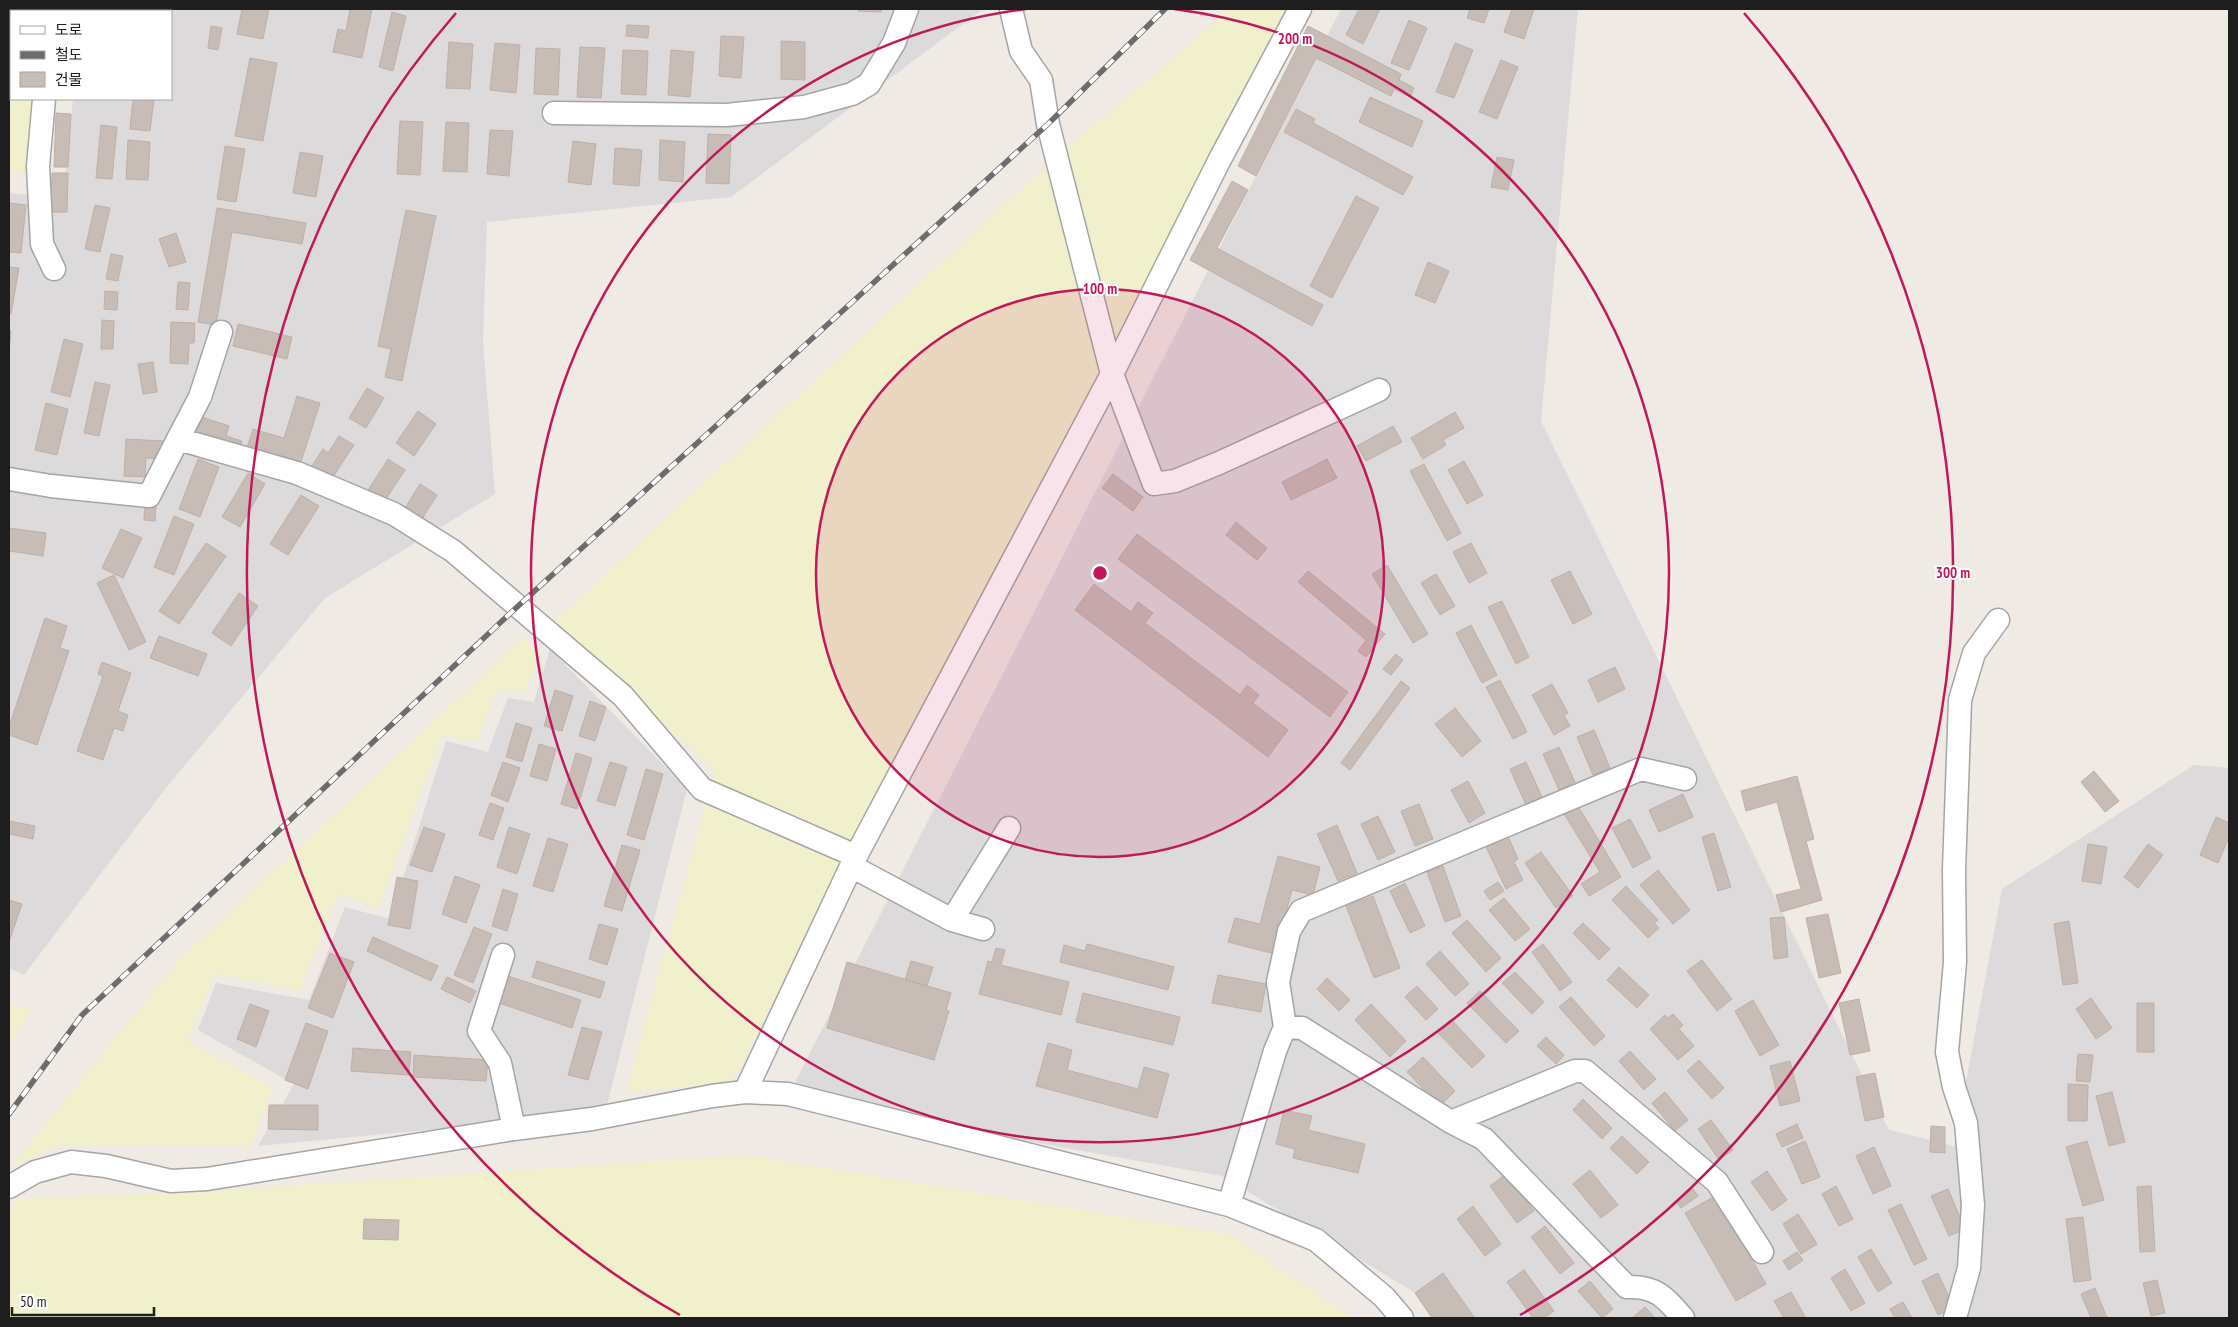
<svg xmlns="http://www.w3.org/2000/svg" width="2238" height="1327" font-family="'PT Sans Narrow','Noto Sans KR',sans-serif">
  <rect width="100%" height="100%" fill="#efeae3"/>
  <path fill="#dcdada" d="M 81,9 L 983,9 L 731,197 L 487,222 L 483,342 L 495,494 L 325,598 L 165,789 L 24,975 L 9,968 L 9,193 L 63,199 L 73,99 L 171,99 L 171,11 L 81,11 Z
    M 1341,9 L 1578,9 L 1541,421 L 1889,1130 L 1954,1146 L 2002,889 L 2194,765 L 2229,768 L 2229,1318 L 1434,1318 L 1417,1294 L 1222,1176 L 787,1098 Z
    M 550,649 L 687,789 L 605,1113 L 258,1146 L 294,1084 L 198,1030 L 216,983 L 309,1000 L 345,907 L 390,919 L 446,741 L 488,752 L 508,698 L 534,702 Z"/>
  <path fill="#f0f0cc" d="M 9,9 L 47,9 L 46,11 L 11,11 L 11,99 L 36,99 L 27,172 L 9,171 Z
    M 1231,9 L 1293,9 L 1122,327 L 731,1083 L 626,1092 L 715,770 L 553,623 L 1046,166 Z
    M 524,637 L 539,655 L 525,691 L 497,690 L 476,742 L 442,734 L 378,908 L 339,893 L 299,991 L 215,973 L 187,1041 L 273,1088 L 251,1145 L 58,1145 L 10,1168 L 180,959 Z
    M 9,1003 L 31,1009 L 9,1043 Z
    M 747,1155 L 1228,1234 L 1353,1318 L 9,1318 L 9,1215 L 18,1199 L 196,1192 Z"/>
  <path fill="#c7bcb6" stroke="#c2afa4" d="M 138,9 L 166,9 L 166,11 L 138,11 Z
    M 242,9 L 269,9 L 263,39 L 237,34 Z
    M 350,9 L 372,9 L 362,58 L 333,52 L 338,29 L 346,31 Z
    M 858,9 L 882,9 L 881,12 L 858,11 Z
    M 1359,9 L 1380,9 L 1363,44 L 1346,35 Z
    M 1470,9 L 1489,9 L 1484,23 L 1467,18 Z
    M 1512,9 L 1534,9 L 1524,39 L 1504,32 Z
    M 392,12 L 406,16 L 393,71 L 379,67 Z
    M 1409,20 L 1427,28 L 1409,70 L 1391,63 Z
    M 627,25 L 649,26 L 648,38 L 626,36 Z
    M 211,26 L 222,28 L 218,50 L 208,48 Z
    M 1308,26 L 1401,74 L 1399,80 L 1414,88 L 1410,97 L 1394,89 L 1391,96 L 1316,58 L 1256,176 L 1238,166 Z
    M 721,36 L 744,37 L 741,78 L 719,76 Z
    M 781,41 L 805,42 L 805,80 L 781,79 Z
    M 449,42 L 473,44 L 470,89 L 446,88 Z
    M 495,43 L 520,45 L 516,93 L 490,90 Z
    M 1455,43 L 1473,50 L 1454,98 L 1436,92 Z
    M 580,47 L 605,48 L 601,98 L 577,97 Z
    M 536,48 L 560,49 L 558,95 L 534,94 Z
    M 623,50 L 648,51 L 646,95 L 621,94 Z
    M 671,50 L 694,52 L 690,97 L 668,95 Z
    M 250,58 L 277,63 L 263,141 L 235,136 Z
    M 1501,60 L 1518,67 L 1497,119 L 1479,112 Z
    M 1370,97 L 1423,121 L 1412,147 L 1359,122 Z
    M 133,99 L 154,99 L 150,131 L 130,129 Z
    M 1296,109 L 1315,119 L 1313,123 L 1413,177 L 1403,195 L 1284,132 Z
    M 56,113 L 71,114 L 68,167 L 54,167 Z
    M 400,121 L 423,122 L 420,175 L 397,174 Z
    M 446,122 L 469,123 L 467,172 L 443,171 Z
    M 101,125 L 117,127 L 112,179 L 96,178 Z
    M 490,130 L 513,131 L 509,176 L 487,174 Z
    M 708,134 L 731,135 L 729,184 L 706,183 Z
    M 128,140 L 150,142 L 148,180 L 126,179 Z
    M 660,140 L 685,142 L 683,182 L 659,180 Z
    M 573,141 L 596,144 L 591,185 L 568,182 Z
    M 225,146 L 245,149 L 236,202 L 217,199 Z
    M 615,148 L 642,150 L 639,186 L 613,184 Z
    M 300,152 L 323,156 L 316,197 L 293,193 Z
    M 1497,157 L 1514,160 L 1508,190 L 1491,187 Z
    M 52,173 L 68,173 L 67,212 L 51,212 Z
    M 1232,181 L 1248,190 L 1217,248 L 1323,305 L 1312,326 L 1190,260 Z
    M 1356,196 L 1379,208 L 1332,298 L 1310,286 Z
    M 9,203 L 26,205 L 21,253 L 9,252 Z
    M 95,205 L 110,208 L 100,252 L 85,249 Z
    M 217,208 L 306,223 L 302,244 L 232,232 L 216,325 L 198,322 Z
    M 406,210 L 436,216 L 402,381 L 385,377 L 391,349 L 378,346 Z
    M 176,233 L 186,262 L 169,267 L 159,239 Z
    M 111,254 L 123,256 L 118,281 L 106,279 Z
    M 1428,262 L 1449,271 L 1435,303 L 1415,295 Z
    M 9,267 L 19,268 L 11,314 L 9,313 Z
    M 178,282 L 190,283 L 188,310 L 176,309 Z
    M 105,291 L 118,292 L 117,310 L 104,309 Z
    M 102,320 L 114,321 L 113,349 L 101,349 Z
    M 171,322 L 195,323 L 194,343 L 189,343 L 188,364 L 170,363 Z
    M 238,324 L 292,337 L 287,359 L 233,346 Z
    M 9,330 L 11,331 L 9,353 Z
    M 64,339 L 83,344 L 70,397 L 51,392 Z
    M 153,362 L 157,392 L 143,394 L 138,364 Z
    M 95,382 L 110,385 L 99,436 L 84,433 Z
    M 367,388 L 384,398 L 366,428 L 349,418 Z
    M 297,396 L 320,403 L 299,468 L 246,451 L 253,429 L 284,438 Z
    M 46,403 L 68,409 L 57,455 L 35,450 Z
    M 418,411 L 436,424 L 414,456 L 396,443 Z
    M 1455,412 L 1464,428 L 1443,440 L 1446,445 L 1423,459 L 1411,438 Z
    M 199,416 L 229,426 L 226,436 L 242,441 L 239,451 L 224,441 L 193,431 Z
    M 1393,426 L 1402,442 L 1366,461 L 1357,446 Z
    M 339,436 L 354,445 L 329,483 L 309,470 L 323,449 L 328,453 Z
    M 126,439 L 163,441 L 162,459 L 146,458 L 145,477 L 124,476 Z
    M 198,459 L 219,467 L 200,517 L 179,509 Z
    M 388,459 L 405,470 L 384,502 L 367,492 Z
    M 1327,459 L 1337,478 L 1291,500 L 1282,482 Z
    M 1464,461 L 1483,495 L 1467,504 L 1448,470 Z
    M 1424,464 L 1461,533 L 1447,541 L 1410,471 Z
    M 248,473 L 265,484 L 240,527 L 222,517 Z
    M 1113,474 L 1143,497 L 1133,511 L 1102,488 Z
    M 420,484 L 437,495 L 419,524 L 402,513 Z
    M 301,495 L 319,506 L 288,555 L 270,544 Z
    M 145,501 L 156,502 L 155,521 L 144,520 Z
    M 174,516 L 194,524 L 174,575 L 154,567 Z
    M 1236,522 L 1267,548 L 1257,560 L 1226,535 Z
    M 9,528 L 46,533 L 43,556 L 9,551 Z
    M 121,529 L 142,538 L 123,578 L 102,568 Z
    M 1137,534 L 1348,692 L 1330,717 L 1118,559 Z
    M 206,543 L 226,556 L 179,624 L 159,611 Z
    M 1471,543 L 1487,573 L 1469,583 L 1453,552 Z
    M 1387,565 L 1428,634 L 1413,643 L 1372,574 Z
    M 1308,571 L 1385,634 L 1366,657 L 1358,651 L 1366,640 L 1298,582 Z
    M 1570,571 L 1592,614 L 1573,624 L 1551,580 Z
    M 1436,574 L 1455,606 L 1440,615 L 1421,583 Z
    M 114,575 L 146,642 L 129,650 L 97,583 Z
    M 1094,584 L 1131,612 L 1138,602 L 1153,613 L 1145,623 L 1240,695 L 1247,685 L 1259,695 L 1253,703 L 1288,730 L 1268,757 L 1075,610 Z
    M 239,593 L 258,606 L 231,646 L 212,633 Z
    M 1502,601 L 1529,657 L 1516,664 L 1488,607 Z
    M 45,618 L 67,626 L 60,648 L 69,651 L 37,745 L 9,735 L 9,727 Z
    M 1471,625 L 1497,675 L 1482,683 L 1456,633 Z
    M 159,636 L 207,654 L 198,676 L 150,658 Z
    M 1396,654 L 1403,660 L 1391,675 L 1383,669 Z
    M 102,662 L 131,673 L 118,711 L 128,715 L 123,731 L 114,728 L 103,760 L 77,751 L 103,676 L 98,674 Z
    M 1615,667 L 1625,689 L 1598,702 L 1588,680 Z
    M 1500,680 L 1527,732 L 1513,739 L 1486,687 Z
    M 1401,681 L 1410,688 L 1350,770 L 1341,763 Z
    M 1552,684 L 1568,713 L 1564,715 L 1570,726 L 1554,735 L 1532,695 Z
    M 555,690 L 573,696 L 562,731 L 544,726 Z
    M 590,701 L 606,707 L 595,741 L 579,736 Z
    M 1455,708 L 1481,741 L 1462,757 L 1435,724 Z
    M 516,723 L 532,728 L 522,762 L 506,757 Z
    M 1594,730 L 1610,768 L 1593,775 L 1577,737 Z
    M 539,744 L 556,749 L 547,781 L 530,776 Z
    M 1559,747 L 1575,782 L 1559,790 L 1543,754 Z
    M 576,753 L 592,758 L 577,809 L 561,804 Z
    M 503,762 L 520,768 L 508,802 L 491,795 Z
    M 610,762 L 627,767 L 615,806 L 597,801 Z
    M 1526,762 L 1542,797 L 1526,805 L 1510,769 Z
    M 646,769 L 663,774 L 644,840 L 627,835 Z
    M 2094,771 L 2119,801 L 2105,812 L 2081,782 Z
    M 1797,776 L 1814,839 L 1806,841 L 1822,900 L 1781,912 L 1776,895 L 1801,889 L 1777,802 L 1746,811 L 1741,791 Z
    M 1468,781 L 1485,813 L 1469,823 L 1451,790 Z
    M 1683,794 L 1693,817 L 1659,832 L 1649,810 Z
    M 490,803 L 504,808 L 493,840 L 479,835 Z
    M 1419,804 L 1433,839 L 1415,846 L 1401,811 Z
    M 1578,806 L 1621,877 L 1589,896 L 1581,884 L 1600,872 L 1564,814 Z
    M 1378,816 L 1395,852 L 1378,860 L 1361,824 Z
    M 2216,817 L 2229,823 L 2229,837 L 2218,863 L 2200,855 Z
    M 1630,819 L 1651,858 L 1633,868 L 1612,828 Z
    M 9,821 L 35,826 L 33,839 L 9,834 Z
    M 1337,825 L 1357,873 L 1338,881 L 1317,834 Z
    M 424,827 L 445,834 L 432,872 L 410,865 Z
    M 509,827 L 530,834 L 517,874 L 497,867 Z
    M 1714,833 L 1731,887 L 1718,891 L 1702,837 Z
    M 1508,836 L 1518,859 L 1514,862 L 1523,880 L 1506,889 L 1486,847 Z
    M 548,838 L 568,844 L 553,892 L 533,886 Z
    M 2088,844 L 2107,847 L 2101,884 L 2082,881 Z
    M 2148,844 L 2163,855 L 2138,888 L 2124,877 Z
    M 622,845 L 640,850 L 622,911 L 604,906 Z
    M 1541,852 L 1573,896 L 1556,908 L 1525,863 Z
    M 1278,856 L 1320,867 L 1313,895 L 1292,890 L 1275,954 L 1228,942 L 1235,918 L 1260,924 Z
    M 1443,866 L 1461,916 L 1445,922 L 1427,872 Z
    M 1658,870 L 1690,910 L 1673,924 L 1640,885 Z
    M 455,876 L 480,885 L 466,923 L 442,914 Z
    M 397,877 L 418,881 L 410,929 L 388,925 Z
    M 1498,882 L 1504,891 L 1490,900 L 1484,891 Z
    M 1405,883 L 1425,926 L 1410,933 L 1390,891 Z
    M 1626,886 L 1658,920 L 1654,923 L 1659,928 L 1648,938 L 1612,900 Z
    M 503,889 L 518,894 L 507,931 L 492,926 Z
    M 1373,896 L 1400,968 L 1374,978 L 1346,906 Z
    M 1504,898 L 1530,929 L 1515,941 L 1489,910 Z
    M 9,900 L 22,904 L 9,942 Z
    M 1828,914 L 1841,973 L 1819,978 L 1806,918 Z
    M 1784,917 L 1788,957 L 1774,959 L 1770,918 Z
    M 1467,920 L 1501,958 L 1486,972 L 1452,933 Z
    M 2069,921 L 2078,983 L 2063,985 L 2054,924 Z
    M 1583,923 L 1610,949 L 1599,960 L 1573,933 Z
    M 599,924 L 618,929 L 607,965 L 589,959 Z
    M 474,927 L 492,934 L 473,983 L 454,975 Z
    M 373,937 L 438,966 L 431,981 L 367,951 Z
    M 1087,944 L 1174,967 L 1168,990 L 1060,962 L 1064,945 L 1085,951 Z
    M 1543,944 L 1572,982 L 1560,991 L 1532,952 Z
    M 996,948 L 1005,950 L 1001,965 L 1069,982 L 1061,1015 L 979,994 L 988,961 L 992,962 Z
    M 1440,951 L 1469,984 L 1455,996 L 1426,964 Z
    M 330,953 L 354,962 L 333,1018 L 308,1008 Z
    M 1702,960 L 1732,999 L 1717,1011 L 1687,971 Z
    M 537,961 L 605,982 L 600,998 L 532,977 Z
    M 911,961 L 933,967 L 927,986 L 905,980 Z
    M 847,962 L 951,993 L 946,1010 L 949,1011 L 934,1060 L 827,1028 Z
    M 1619,967 L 1649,995 L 1637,1008 L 1607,980 Z
    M 1515,972 L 1544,1002 L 1532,1014 L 1502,983 Z
    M 1218,975 L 1266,984 L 1261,1012 L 1212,1003 Z
    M 508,976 L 581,1000 L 572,1028 L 499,1003 Z
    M 447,977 L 476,991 L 470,1003 L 441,989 Z
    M 1327,978 L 1350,1000 L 1339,1011 L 1317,989 Z
    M 1417,986 L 1438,1009 L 1426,1020 L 1405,997 Z
    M 1480,991 L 1519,1031 L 1506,1043 L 1467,1003 Z
    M 1083,993 L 1180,1017 L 1173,1045 L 1076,1022 Z
    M 1571,997 L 1605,1036 L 1594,1046 L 1559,1007 Z
    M 2091,998 L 2112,1028 L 2096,1039 L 2076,1009 Z
    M 1859,999 L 1870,1051 L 1850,1055 L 1839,1003 Z
    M 1753,1000 L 1779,1045 L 1760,1056 L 1735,1011 Z
    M 2137,1003 L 2154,1003 L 2154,1052 L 2137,1052 Z
    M 250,1004 L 269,1011 L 256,1047 L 237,1039 Z
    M 1371,1004 L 1406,1041 L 1390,1057 L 1355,1020 Z
    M 1673,1014 L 1683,1025 L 1679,1029 L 1694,1046 L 1678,1060 L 1650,1029 L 1665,1015 L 1668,1018 Z
    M 1451,1019 L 1485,1056 L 1472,1068 L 1437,1032 Z
    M 306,1023 L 328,1031 L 308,1089 L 285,1080 Z
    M 582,1027 L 602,1032 L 588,1080 L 568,1075 Z
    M 1546,1037 L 1564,1055 L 1556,1064 L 1537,1046 Z
    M 1048,1043 L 1072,1050 L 1067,1070 L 1138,1089 L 1144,1067 L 1169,1074 L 1157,1118 L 1036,1086 Z
    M 353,1048 L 411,1052 L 409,1075 L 351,1071 Z
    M 1630,1051 L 1656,1079 L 1644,1090 L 1619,1061 Z
    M 2078,1054 L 2093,1055 L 2090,1082 L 2076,1081 Z
    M 414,1055 L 488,1060 L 486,1081 L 413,1077 Z
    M 1423,1057 L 1455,1091 L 1440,1106 L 1407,1072 Z
    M 1699,1060 L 1724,1088 L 1712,1099 L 1687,1071 Z
    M 1790,1061 L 1800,1101 L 1780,1106 L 1770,1066 Z
    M 1875,1073 L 1884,1117 L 1865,1121 L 1856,1077 Z
    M 2068,1084 L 2088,1085 L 2087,1121 L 2068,1121 Z
    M 1665,1092 L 1688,1120 L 1675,1131 L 1652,1103 Z
    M 2112,1092 L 2125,1142 L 2109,1146 L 2096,1096 Z
    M 1583,1099 L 1612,1128 L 1602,1139 L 1573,1110 Z
    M 269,1105 L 318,1105 L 318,1130 L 268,1129 Z
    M 1284,1110 L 1312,1116 L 1308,1130 L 1365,1144 L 1358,1173 L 1293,1158 L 1295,1149 L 1276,1144 Z
    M 1711,1120 L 1733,1150 L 1719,1160 L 1698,1129 Z
    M 1797,1124 L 1803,1138 L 1782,1147 L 1776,1134 Z
    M 1931,1126 L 1945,1127 L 1945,1153 L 1930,1152 Z
    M 1622,1136 L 1649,1162 L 1637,1174 L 1610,1148 Z
    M 1805,1141 L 1820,1177 L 1802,1184 L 1787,1149 Z
    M 2087,1141 L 2104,1200 L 2083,1206 L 2066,1147 Z
    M 1874,1147 L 1891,1186 L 1873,1194 L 1856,1156 Z
    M 1590,1170 L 1618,1205 L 1601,1218 L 1573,1184 Z
    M 1767,1171 L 1787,1200 L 1772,1211 L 1751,1182 Z
    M 1506,1174 L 1534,1211 L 1517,1223 L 1490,1186 Z
    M 1836,1186 L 1853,1219 L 1839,1226 L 1822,1194 Z
    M 2151,1186 L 2155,1251 L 2140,1252 L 2137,1187 Z
    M 1693,1189 L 1698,1196 L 1681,1208 L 1676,1201 Z
    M 1948,1189 L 1965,1229 L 1949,1236 L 1931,1196 Z
    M 1715,1196 L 1766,1284 L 1736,1301 L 1685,1213 Z
    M 1901,1204 L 1927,1259 L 1914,1265 L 1888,1210 Z
    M 1473,1206 L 1501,1244 L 1485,1256 L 1457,1219 Z
    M 1798,1214 L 1817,1244 L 1801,1254 L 1783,1224 Z
    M 2083,1217 L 2091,1280 L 2074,1282 L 2066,1219 Z
    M 364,1219 L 399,1220 L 398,1240 L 363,1239 Z
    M 1545,1226 L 1574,1263 L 1560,1274 L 1531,1237 Z
    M 1871,1249 L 1892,1283 L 1878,1292 L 1858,1257 Z
    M 1797,1252 L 1803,1260 L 1789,1270 L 1783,1261 Z
    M 1845,1269 L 1865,1303 L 1851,1311 L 1831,1278 Z
    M 1524,1270 L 1554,1311 L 1544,1318 L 1533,1318 L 1507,1282 Z
    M 1443,1273 L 1474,1317 L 1471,1318 L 1432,1318 L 1415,1293 Z
    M 1938,1273 L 1954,1308 L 1938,1315 L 1922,1281 Z
    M 2157,1280 L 2165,1313 L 2151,1316 L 2143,1283 Z
    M 1590,1281 L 1613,1309 L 1602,1318 L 1578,1291 Z
    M 2095,1288 L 2107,1318 L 2091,1318 L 2081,1294 Z
    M 1791,1292 L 1806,1318 L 1784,1318 L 1774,1301 Z
    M 1903,1302 L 1912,1318 L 1895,1318 L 1890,1309 Z
    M 1645,1307 L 1655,1318 L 1632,1318 Z"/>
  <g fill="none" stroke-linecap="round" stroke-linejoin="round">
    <defs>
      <path id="street" d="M 1011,9 L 1021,51 L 1041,80 L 1048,124 L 1112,374 L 1154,484 L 1175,481 L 1219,463 L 1379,390
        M 62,11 L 62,9
        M 44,99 L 38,166 L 42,244 L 54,269
        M 554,113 L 727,115 L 804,107 L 852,94 L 869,84 L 894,43 L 907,9
        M 178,439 L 200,397 L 221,332
        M 9,479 L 51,486 L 149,496 L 178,439 L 297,473 L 394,514 L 453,551 L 623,696 L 702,789 L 856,856
        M 851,866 L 952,920 L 983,929
        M 952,920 L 1009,828
        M 503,955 L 479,1031 L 500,1063 L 514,1129
        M 1285,1027 L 1302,1028 L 1451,1122 L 1484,1139 L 1627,1287 C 1656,1286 1665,1297 1683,1318
        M 745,1092 L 856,856 L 1112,374 L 1219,161 L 1300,9
        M 1451,1122 L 1575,1071 L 1585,1071 L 1717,1182 L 1762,1252
        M 9,1187 L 35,1172 L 71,1162 L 106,1166 L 171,1181 L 207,1179 L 514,1129 L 592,1119 L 712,1096 L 745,1092 L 788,1094 L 1229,1205 L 1316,1240 L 1384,1297 L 1402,1318
        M 1229,1205 L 1275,1051 L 1285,1027 L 1278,982 L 1289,931 L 1301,911 L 1641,769 L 1685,779
        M 1955,1318 L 1969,1268 L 1973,1205 L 1966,1123 L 1954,1087 L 1947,1052 L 1955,962 L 1954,870 L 1960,700 L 1974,653 L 1998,620"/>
    </defs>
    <use href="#street" stroke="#a5a5a5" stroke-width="25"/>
    <use href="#street" stroke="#fff" stroke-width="22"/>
    <defs>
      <path id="rail" d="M 9,1114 L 82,1015 L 517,607 L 1048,124 L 1165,9"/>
    </defs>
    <use href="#rail" stroke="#6c6c6c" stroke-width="5.5"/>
    <use href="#rail" stroke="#fff" stroke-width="4" stroke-dasharray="11" stroke-linecap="butt"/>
  </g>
  <circle cx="1100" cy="573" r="284" fill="#c2185b" fill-opacity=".12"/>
  <g fill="none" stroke="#c2185b" stroke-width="2.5">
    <circle cx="1100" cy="573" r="284"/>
    <path d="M1174 9A569 569 0 1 1 1026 9"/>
    <path d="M680 1315A853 853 0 0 1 456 13M1744 13A853 853 0 0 1 1520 1315"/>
  </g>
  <circle cx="1100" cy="573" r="8" fill="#c2185b" stroke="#fff" stroke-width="2.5"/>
  <g font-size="15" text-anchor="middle" font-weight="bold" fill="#c2185b" stroke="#fff" stroke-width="4" stroke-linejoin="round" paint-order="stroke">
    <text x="1295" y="44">200 m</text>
    <text x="1100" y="294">100 m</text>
    <text x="1953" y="578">300 m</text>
  </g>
  <rect width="2238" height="1327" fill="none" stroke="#1e1e1e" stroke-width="20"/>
  <rect x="10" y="10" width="162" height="90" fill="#ffffff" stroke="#a5a5a5"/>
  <rect x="20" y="26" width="25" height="8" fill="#ffffff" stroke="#a5a5a5"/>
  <text x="55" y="35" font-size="15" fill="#1e1e1e">도로</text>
  <rect x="20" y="51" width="25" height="8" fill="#6c6c6c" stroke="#a5a5a5"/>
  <text x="55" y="60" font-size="15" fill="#1e1e1e">철도</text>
  <rect x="20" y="72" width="25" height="15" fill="#c7bcb6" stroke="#a5a5a5"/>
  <text x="55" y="85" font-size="15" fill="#1e1e1e">건물</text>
  <path d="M12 1307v8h142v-8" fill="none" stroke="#1e1e1e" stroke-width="2.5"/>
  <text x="20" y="1307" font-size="15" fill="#1e1e1e" stroke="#ffffff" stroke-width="4" paint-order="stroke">50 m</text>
</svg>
